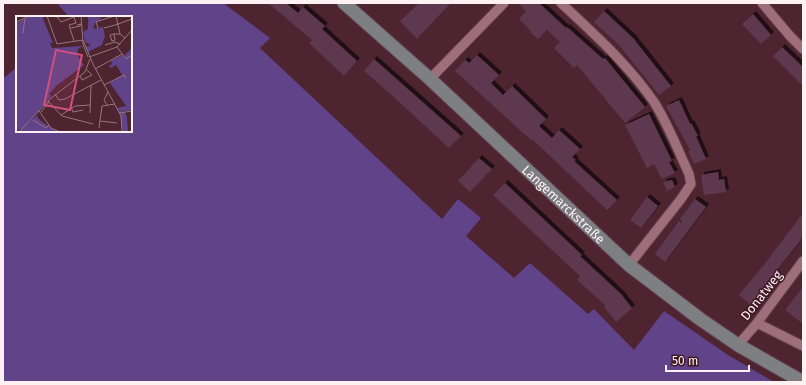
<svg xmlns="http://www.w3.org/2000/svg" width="806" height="385" font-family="'Fira Sans',sans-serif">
  <defs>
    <filter id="shadow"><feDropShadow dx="3" dy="-3" stdDeviation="0" flood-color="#0009"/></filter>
  </defs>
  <rect width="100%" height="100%" fill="#4e2431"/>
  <path fill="#604388" d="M 57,3 L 223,3 L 270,38 L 260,48 L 442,219 L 458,199 L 481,218 L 466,236 L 514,278 L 530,263 L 588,314 L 594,309 L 634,350 L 664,311 L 728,355 L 774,382 L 3,382 L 3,75 L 5,77 L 17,67 L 17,131 L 131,131 L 131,17 L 69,17 Z"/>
  <path fill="#5d374f" filter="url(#shadow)" d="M 268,3 L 286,3 L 298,13 L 303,7 L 325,26 L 322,29 L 357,61 L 344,76 L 309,43 L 312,40 Z
    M 419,3 L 451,3 L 417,39 L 400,21 Z
    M 518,3 L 539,3 L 566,28 L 567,27 L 603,59 L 605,58 L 645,107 L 625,123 L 577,65 L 574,68 L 554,48 L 560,42 L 547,30 L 538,39 L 530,32 L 531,31 L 519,19 L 526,11 Z
    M 604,11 L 633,38 L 671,86 L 659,95 L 619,45 L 594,22 Z
    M 753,14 L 771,35 L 761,44 L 742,24 Z
    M 782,47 L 803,67 L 803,86 L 773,56 Z
    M 477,55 L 499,75 L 491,83 L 503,95 L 512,86 L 546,119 L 539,126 L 552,138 L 559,130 L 580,149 L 572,157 L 576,160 L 574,161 L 617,200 L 607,210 L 532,139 L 531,140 L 522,132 L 455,71 L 465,60 L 469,63 Z
    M 374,59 L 461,136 L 449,148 L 386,90 L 364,71 Z
    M 679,100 L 690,124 L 691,123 L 698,136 L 696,136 L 706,159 L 694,164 L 688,151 L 690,150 L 666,106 Z
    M 649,114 L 672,161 L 669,162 L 675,173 L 662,179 L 654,164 L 647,168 L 625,125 Z
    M 479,158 L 492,169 L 470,192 L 458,181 Z
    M 718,172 L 719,180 L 724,179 L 726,192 L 704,195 L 701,175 Z
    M 672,180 L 675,187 L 667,191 L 663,182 Z
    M 505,183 L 582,255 L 580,256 L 621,294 L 632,308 L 616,322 L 604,307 L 606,306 L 577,280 L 580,276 L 493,195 Z
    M 647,197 L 658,206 L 641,228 L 630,220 Z
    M 695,199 L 706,207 L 665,262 L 655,254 L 679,221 L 682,223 L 680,219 Z
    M 803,213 L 803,237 L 760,292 L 761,293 L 751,305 L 739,295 L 766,262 Z
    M 803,287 L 803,324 L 785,310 Z"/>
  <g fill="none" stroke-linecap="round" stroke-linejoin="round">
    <defs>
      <path id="street" d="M 561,3 C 594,34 628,64 654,102 C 668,124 678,150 689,174 L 691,184 L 681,199 L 629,265
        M 762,3 L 790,36 L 803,49
        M 430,79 L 504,3
        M 757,323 L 803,346
        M 738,345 L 757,323 L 803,261"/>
      <g id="secondary">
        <path id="s1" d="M 344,3 L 430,79 L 629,265 L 700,319 L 738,345 L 803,382"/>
      </g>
    </defs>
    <use href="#street" stroke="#63414e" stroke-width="11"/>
    <use href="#secondary" stroke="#63414e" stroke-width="15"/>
    <use href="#street" stroke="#9f6e7b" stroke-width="9"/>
    <use href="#secondary" stroke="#7d7f83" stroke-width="13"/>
  </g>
  <g text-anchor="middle" stroke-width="3" stroke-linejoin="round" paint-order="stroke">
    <g font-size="13" fill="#fdf1f4" stroke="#421927">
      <text dy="5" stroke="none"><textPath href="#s1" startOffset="298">Langemarckstraße</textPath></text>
      <text transform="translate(761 295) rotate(-52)" y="5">Donatweg</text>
    </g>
  </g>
  <g transform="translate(16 16)">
    <rect width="116" height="116" fill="#4e2431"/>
    <path d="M 14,0 L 26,0 L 37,27 L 34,27 L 36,32 L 67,30 L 62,33 L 61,39 L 68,49 L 40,70 L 33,78 L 35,80 L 12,107 L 22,98 L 21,101 L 25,105 L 41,116 L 3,116 L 5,113 L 2,115 L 0,112 L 0,7 ZM 72,0 L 84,0 L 85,3 L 79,7 L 77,13 L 87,11 L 89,20 L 86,29 L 72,36 L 70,31 L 75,29 L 69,26 L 67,16 L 72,13 ZM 115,33 L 116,90 L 115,94 L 104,96 L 101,92 L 110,90 L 94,67 L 106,59 L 100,49 L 95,52 L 93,50 L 96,48 L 95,45 L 106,39 L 110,44 L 108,40 ZM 109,96 L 111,101 L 112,116 L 107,116 L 104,97 Z" fill="#604388"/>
    <path fill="none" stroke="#94767f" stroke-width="1" d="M 31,0 L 41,28 L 67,24M 65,0 L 67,28 L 72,41M 100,0 L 104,18M 41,1 L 45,6 L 58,1 L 60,7 L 53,9 L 58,25M 0,6 L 13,0M 102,8 L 116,3M 55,12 L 64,10 L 65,8 L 61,9M 82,12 L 80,6 L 98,0M 88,12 L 103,8M 7,17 L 9,2M 98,18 L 99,24 L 96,25 L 94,19 L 98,18 L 104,18 L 109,22M 67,24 L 77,48 L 105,100 L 106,116M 89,29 L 99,26 L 104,28M 101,31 L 110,43 L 116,39M 73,41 L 101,31 L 116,14M 79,53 L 106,38M 64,60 L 66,64 L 76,59 L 71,54M 88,69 L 108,59 L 110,62M 39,78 L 43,84 L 49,83 L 85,64M 32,85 L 46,100 L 77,108M 91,89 L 88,84 L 92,76M 55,91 L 57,96 L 67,94M 23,95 L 35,112 L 44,116M 25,96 L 33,86M 74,97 L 75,69M 103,97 L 116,95M 45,99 L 59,90 L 75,89M 17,104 L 30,112 L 33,109M 84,105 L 101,107M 83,112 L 86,90 L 99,88M 3,116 L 34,83 L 69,56 L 74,43"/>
    <path fill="#d14e81" fill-opacity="0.15" stroke="#d14e81" stroke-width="2" d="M 40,34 L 66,39 L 54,94 L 28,89 Z"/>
    <rect width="116" height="116" fill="none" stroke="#fdf1f4" stroke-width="2"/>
  </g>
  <rect width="806" height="385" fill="none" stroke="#fdf1f4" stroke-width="8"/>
  <path d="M666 365v6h83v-6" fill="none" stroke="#fdf1f4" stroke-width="2"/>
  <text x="672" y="365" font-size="12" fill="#fdf1f4" stroke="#421927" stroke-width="3" paint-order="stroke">50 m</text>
</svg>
